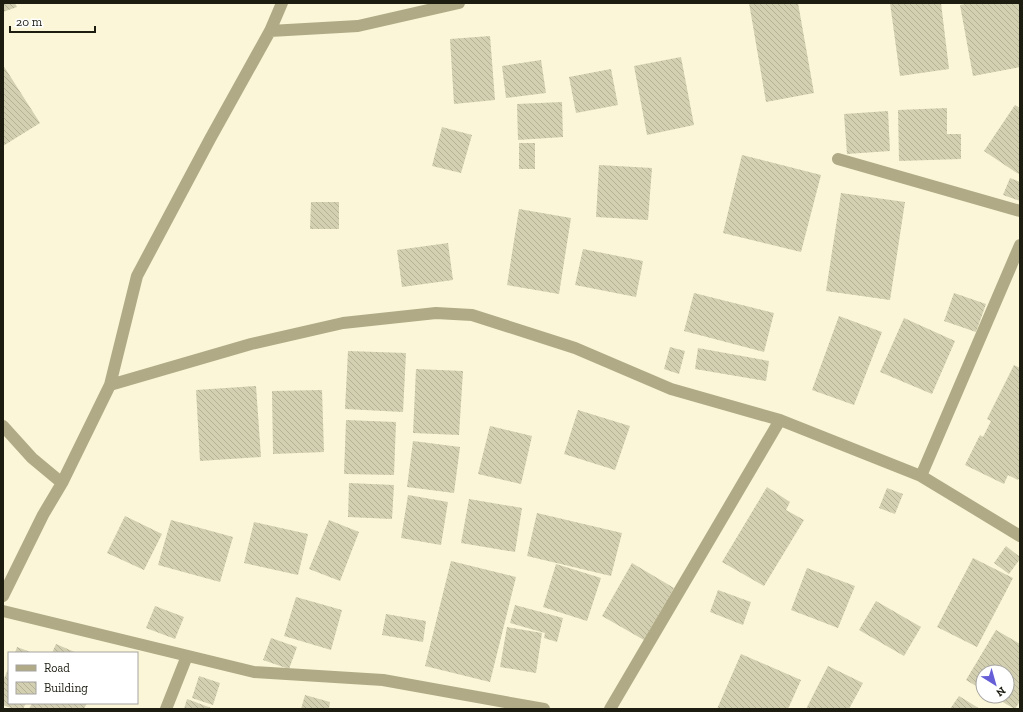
<svg xmlns="http://www.w3.org/2000/svg" width="1023" height="712" font-family="'Zilla Slab',serif">
  <defs>
    <pattern id="building-back-hatch" width="6" height="6" patternUnits="userSpaceOnUse"><rect width="6" height="6" fill="#d3cfb1"/><path d="M-1 5l2 2M0 0l6 6M5-1l2 2" fill="none" stroke="#b5b197"/></pattern>
  </defs>
  <rect width="100%" height="100%" fill="#faf6d7"/>
  <path fill="url(#building-back-hatch)" d="M 3,3 L 15,3 L 17,7 L 3,12 Z
    M 749,3 L 798,3 L 814,93 L 766,102 Z
    M 890,3 L 941,3 L 949,69 L 900,76 Z
    M 970,3 L 1020,3 L 1020,67 L 973,76 L 960,5 Z
    M 490,36 L 495,100 L 454,104 L 450,39 Z
    M 681,57 L 694,125 L 647,135 L 634,66 Z
    M 541,60 L 546,93 L 506,98 L 502,66 Z
    M 3,65 L 40,123 L 3,146 Z
    M 611,69 L 618,105 L 576,113 L 569,77 Z
    M 562,102 L 563,137 L 518,140 L 517,104 Z
    M 1015,105 L 1020,108 L 1020,175 L 984,151 Z
    M 947,108 L 947,134 L 961,134 L 961,159 L 899,161 L 898,110 Z
    M 888,111 L 890,151 L 847,154 L 844,114 Z
    M 442,127 L 472,135 L 461,173 L 432,166 Z
    M 519,143 L 535,143 L 535,169 L 519,169 Z
    M 742,155 L 821,175 L 801,252 L 723,233 Z
    M 599,165 L 652,168 L 648,220 L 596,217 Z
    M 1010,178 L 1020,182 L 1020,201 L 1003,195 Z
    M 841,193 L 905,202 L 890,300 L 826,291 Z
    M 311,202 L 339,202 L 339,229 L 310,229 Z
    M 519,209 L 571,218 L 559,294 L 507,285 Z
    M 448,243 L 453,280 L 402,287 L 397,250 Z
    M 583,249 L 643,261 L 636,297 L 575,285 Z
    M 694,293 L 774,313 L 764,352 L 684,331 Z
    M 954,293 L 986,304 L 976,332 L 944,321 Z
    M 839,316 L 882,332 L 854,405 L 812,390 Z
    M 904,318 L 955,341 L 932,394 L 880,372 Z
    M 670,347 L 685,351 L 679,374 L 664,369 Z
    M 698,348 L 769,361 L 766,381 L 695,369 Z
    M 348,351 L 406,353 L 403,412 L 345,409 Z
    M 1014,365 L 1020,368 L 1020,477 L 1018,480 L 1008,475 L 1004,484 L 965,465 L 980,435 L 983,437 L 991,421 L 987,419 Z
    M 416,369 L 463,371 L 459,435 L 413,433 Z
    M 256,386 L 261,457 L 200,461 L 196,390 Z
    M 322,390 L 324,452 L 273,454 L 272,391 Z
    M 578,410 L 630,426 L 615,470 L 564,454 Z
    M 346,420 L 396,422 L 394,475 L 344,474 Z
    M 490,426 L 532,436 L 521,484 L 478,474 Z
    M 413,441 L 460,447 L 454,493 L 407,487 Z
    M 349,483 L 394,485 L 392,519 L 348,517 Z
    M 767,487 L 790,502 L 786,510 L 804,520 L 764,586 L 722,562 Z
    M 887,488 L 903,494 L 895,514 L 879,508 Z
    M 408,495 L 448,502 L 441,545 L 401,538 Z
    M 469,499 L 522,508 L 515,552 L 461,543 Z
    M 537,513 L 622,533 L 611,576 L 527,556 Z
    M 125,516 L 162,534 L 144,570 L 107,553 Z
    M 171,520 L 233,537 L 220,582 L 158,565 Z
    M 329,520 L 359,532 L 340,581 L 309,569 Z
    M 254,522 L 308,534 L 298,575 L 244,563 Z
    M 1006,546 L 1020,557 L 1020,559 L 1009,574 L 994,563 Z
    M 973,558 L 1013,578 L 977,647 L 937,627 Z
    M 451,561 L 516,577 L 490,682 L 425,666 Z
    M 632,563 L 674,588 L 644,640 L 602,616 Z
    M 556,564 L 601,578 L 587,621 L 543,607 Z
    M 807,568 L 855,586 L 838,628 L 791,610 Z
    M 718,590 L 751,602 L 743,625 L 710,612 Z
    M 296,597 L 342,610 L 331,650 L 284,636 Z
    M 876,601 L 921,627 L 904,656 L 859,630 Z
    M 515,605 L 563,618 L 557,642 L 544,638 L 545,633 L 510,623 Z
    M 155,606 L 184,617 L 175,639 L 146,628 Z
    M 386,614 L 426,621 L 423,642 L 382,635 Z
    M 507,627 L 542,633 L 536,673 L 500,667 Z
    M 996,630 L 1020,644 L 1020,701 L 1015,709 L 992,696 L 1007,696 L 1007,672 L 983,672 L 983,690 L 966,680 Z
    M 271,638 L 297,647 L 289,669 L 263,660 Z
    M 56,644 L 77,653 L 52,653 Z
    M 17,647 L 33,653 L 15,653 Z
    M 741,654 L 801,680 L 788,709 L 717,709 Z
    M 828,666 L 863,683 L 849,709 L 806,709 Z
    M 9,667 L 9,703 L 26,703 L 23,709 L 13,709 L 3,705 L 3,681 Z
    M 199,676 L 220,683 L 213,705 L 192,698 Z
    M 305,695 L 330,702 L 329,709 L 301,709 Z
    M 959,696 L 980,709 L 950,709 Z
    M 187,699 L 214,709 L 184,709 Z
    M 32,703 L 87,703 L 84,709 L 29,709 Z"/>
  <g fill="none" stroke-linecap="round" stroke-linejoin="round">
    <path stroke="#b0ab86" stroke-width="12" d="M 270,31 L 358,26 L 459,3
      M 838,159 L 1020,211
      M 110,385 L 251,344 L 343,323 L 436,313 L 472,315 L 575,348 L 671,389 L 780,420 L 921,476 L 1020,536
      M 3,426 L 32,458 L 62,483
      M 921,476 L 1020,245
      M 3,596 L 43,515 L 62,483 L 110,385 L 137,276 L 210,139 L 270,31 L 282,3
      M 3,611 L 254,672 L 383,680 L 544,709
      M 166,709 L 187,656
      M 610,709 L 780,420"/>
  </g>
  <rect width="1023" height="712" fill="none" stroke="#1d1c11" stroke-width="8"/>
  <rect x="8" y="652" width="130" height="52" fill="#ffffff" stroke="#a5a4a0"/>
  <rect x="16" y="665" width="20" height="6" fill="#b0ab86" stroke="#a5a4a0"/>
  <text x="44" y="672" font-size="12" fill="#1d1c11">Road</text>
  <rect x="16" y="682" width="20" height="12" fill="url(#building-back-hatch)" stroke="#a5a4a0"/>
  <text x="44" y="692" font-size="12" fill="#1d1c11">Building</text>
  <g transform="translate(995 684) rotate(143)"><circle r="19" fill="#ffffff" stroke="#a5a4a0"/>
  <path d="M0-3L7 15L0 10L-7 15Z" fill="#655ed7"/>
  <text y="-6" font-size="11" font-weight="bold" text-anchor="middle" fill="#1d1c11">N</text>
  </g>
  <path d="M10 26v6h85v-6" fill="none" stroke="#1d1c11" stroke-width="2"/>
  <text x="16" y="26" font-size="12" fill="#1d1c11" stroke="#ffffff" stroke-width="3" paint-order="stroke">20 m</text>
</svg>
